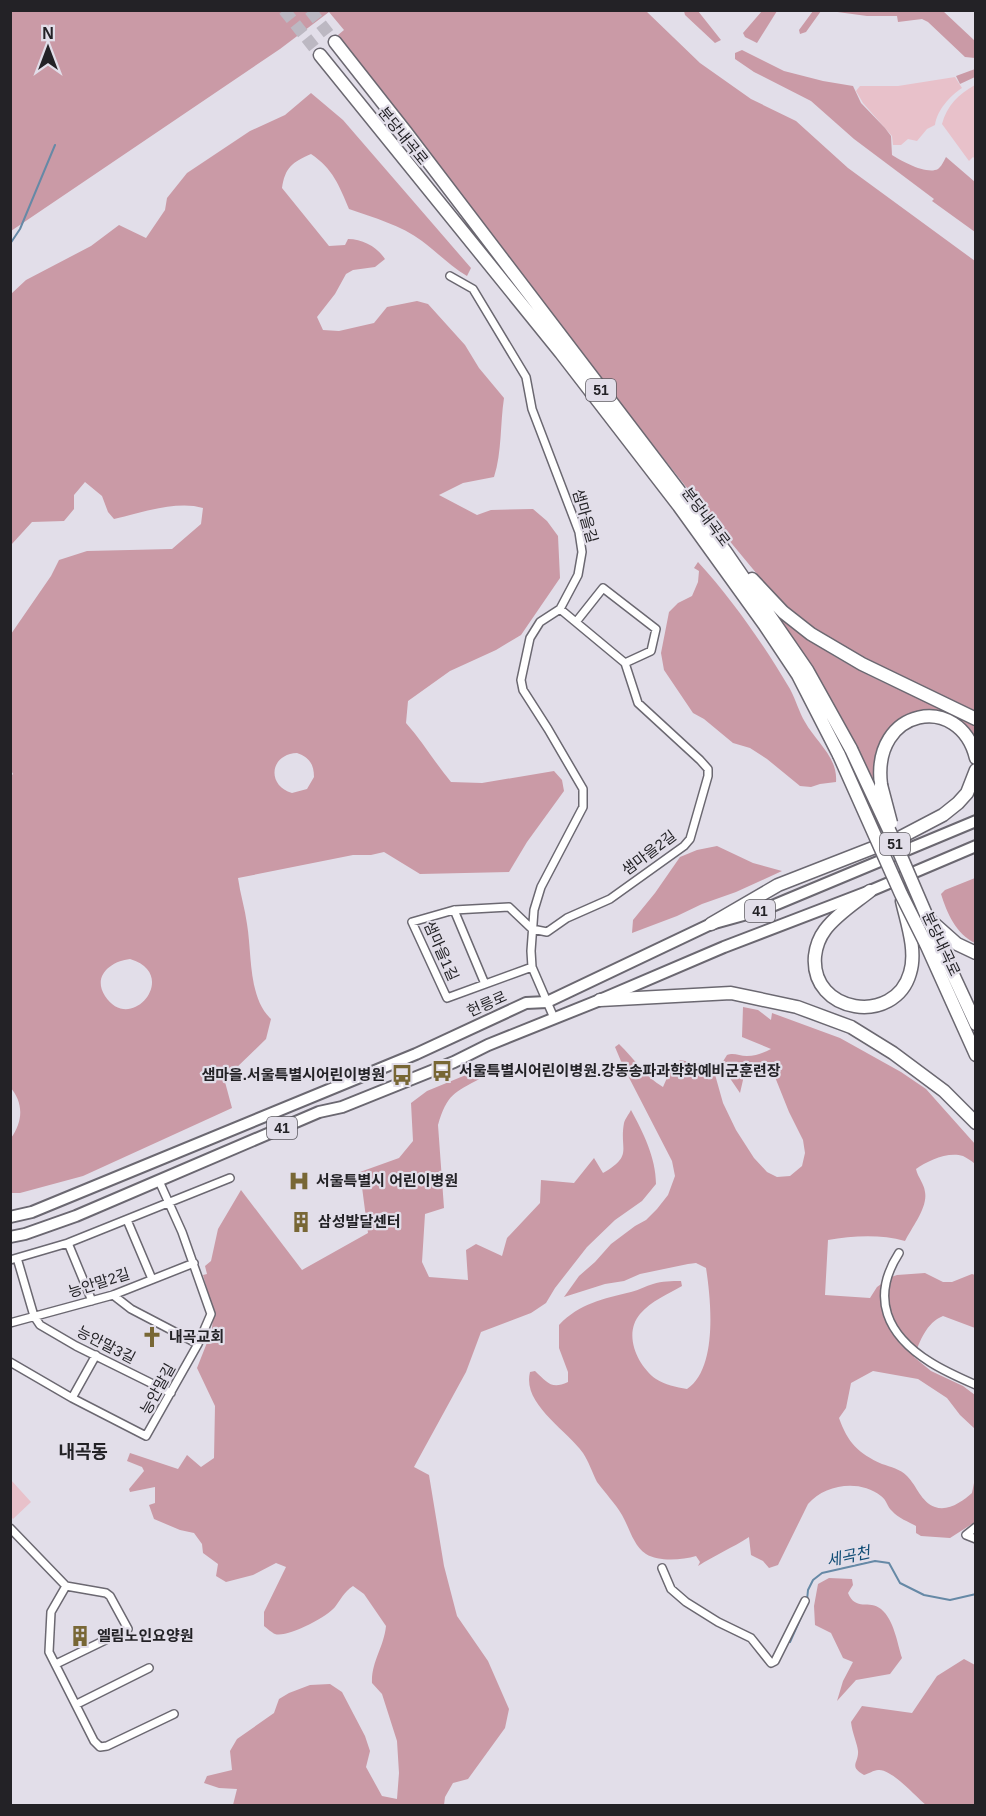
<svg xmlns="http://www.w3.org/2000/svg" width="986" height="1816" font-family="Arial,'Noto Sans KR',sans-serif">
  <rect width="100%" height="100%" fill="#e2dee9"/>
  <path fill="#e8c1ca" d="M 955,77 L 962,88 C 950,96 937,110 935,125 L 927,129 L 917,141 L 908,139 L 901,145 L 893,145 L 892,136 L 863,103 L 856,91 L 860,86 L 898,86 Z
    M 975,85 L 975,159 L 973,157 L 969,161 L 942,124 C 947,105 959,94 975,85 Z
    M 11,1480 L 31,1502 L 13,1519 L 11,1516 Z"/>
  <path fill="#ca9aa6" fill-rule="evenodd" d="M 11,11 L 646,11 L 700,63 L 751,99 L 796,121 L 848,168 L 975,261 L 975,712 L 854,656 L 817,631 L 789,608 L 762,580 C 614,403 481,215 338,35 L 344,30 L 329,12 L 280,49 L 11,231 Z
    M 684,11 L 698,11 L 721,40 L 715,43 L 685,15 Z
    M 762,11 L 777,11 L 757,43 L 745,37 L 743,33 Z
    M 813,11 L 821,11 L 806,32 L 800,34 L 799,30 Z
    M 830,11 L 943,11 L 975,41 L 975,58 L 965,57 L 928,22 L 922,19 L 898,22 L 897,16 L 867,16 Z
    M 742,50 L 784,71 L 823,81 L 853,86 L 861,103 L 885,128 L 891,136 L 892,155 C 901,161 927,175 938,169 C 941,167 944,161 946,157 L 975,182 L 975,232 L 932,201 L 934,199 L 854,139 L 811,101 L 754,72 L 735,59 L 735,53 Z
    M 975,69 L 975,77 L 960,84 L 956,76 Z
    M 311,93 L 343,120 L 471,268 L 467,276 C 450,266 438,253 422,241 C 401,225 374,218 349,209 C 339,185 333,169 311,154 C 292,162 285,168 282,188 L 329,246 L 345,245 L 348,239 C 363,239 377,247 385,259 L 375,267 L 353,270 L 346,274 L 335,294 L 317,317 L 323,330 L 339,331 L 374,323 L 387,307 L 417,301 L 428,304 L 465,345 L 479,368 L 504,398 C 500,424 502,452 494,477 L 463,483 L 439,495 L 477,515 L 491,510 L 533,509 L 547,521 L 558,536 L 560,578 L 521,635 L 496,650 L 450,671 L 408,701 L 406,723 C 423,742 435,763 451,782 L 482,783 L 554,771 L 562,780 L 564,791 L 527,842 L 509,872 L 420,874 L 384,852 L 371,855 L 353,855 L 238,878 C 240,893 245,909 247,924 C 252,953 248,998 271,1019 L 266,1039 L 233,1071 L 225,1082 L 232,1108 L 83,1176 L 20,1193 L 11,1193 L 11,1138 C 23,1121 24,1103 10,1087 L 10,777 L 13,774 L 10,768 L 11,634 L 51,576 L 59,560 L 87,551 L 172,549 L 201,524 L 203,508 C 177,500 140,513 114,519 L 108,512 L 102,496 L 85,482 L 74,495 L 74,509 L 64,521 L 32,522 L 11,545 L 11,294 L 26,280 L 91,246 L 119,225 L 146,238 L 165,210 L 167,198 L 187,173 L 250,131 L 285,115 ZM 297,753 C 309,757 314,764 314,777 L 307,789 L 292,793 C 266,785 270,754 297,753 ZM 130,959 C 181,974 131,1036 105,996 C 92,976 111,961 130,959 Z
    M 698,562 C 732,599 764,645 790,689 C 796,700 799,712 805,722 C 816,742 838,757 836,782 L 820,784 L 811,787 L 800,786 L 767,759 L 750,748 L 733,743 L 704,719 L 693,713 L 664,670 L 661,653 L 669,612 L 678,603 L 692,596 L 698,582 L 699,571 L 694,568 Z
    M 775,612 C 794,628 813,643 834,656 C 879,684 929,701 975,725 L 975,739 L 960,722 L 917,713 L 906,716 L 889,729 L 876,751 L 874,766 L 878,789 L 835,707 Z
    M 717,846 L 753,863 L 782,871 L 736,892 L 702,904 L 677,916 L 632,933 L 633,920 L 655,893 L 680,857 L 697,850 Z
    M 975,878 L 976,878 L 975,943 C 956,934 947,913 941,894 L 945,890 Z
    M 743,1007 L 758,1010 L 771,1020 L 772,1013 L 840,1038 L 901,1072 L 926,1089 L 975,1144 L 975,1164 C 972,1161 967,1158 963,1156 C 948,1151 927,1161 916,1169 C 918,1178 924,1183 925,1192 C 928,1207 912,1227 905,1241 C 880,1234 852,1236 828,1240 L 825,1295 L 870,1298 L 877,1287 L 891,1277 L 897,1275 L 925,1273 L 943,1282 L 952,1282 L 972,1274 L 975,1275 L 975,1328 L 943,1316 C 926,1323 920,1341 914,1357 L 931,1371 L 963,1386 L 975,1395 L 975,1429 L 960,1415 L 947,1398 L 918,1379 L 873,1371 L 851,1383 L 846,1408 L 839,1418 C 848,1443 858,1453 882,1464 C 891,1467 900,1469 907,1476 C 917,1486 921,1502 935,1507 C 948,1512 963,1501 972,1493 L 975,1478 L 975,1522 L 950,1538 L 921,1536 L 916,1533 L 916,1526 C 909,1522 898,1518 892,1511 C 887,1507 887,1500 881,1496 C 860,1479 825,1484 808,1504 L 778,1565 L 769,1568 L 763,1561 L 751,1555 L 749,1537 C 732,1548 715,1555 698,1566 L 700,1562 L 696,1556 C 682,1560 659,1562 646,1554 C 633,1545 630,1529 622,1515 C 615,1503 605,1493 597,1482 C 592,1472 589,1462 583,1453 C 566,1429 522,1404 530,1372 L 535,1371 C 547,1382 551,1390 568,1382 L 568,1372 L 559,1348 L 559,1325 C 580,1303 603,1299 631,1292 C 639,1290 646,1286 653,1284 C 662,1281 672,1281 681,1281 L 682,1286 C 668,1294 651,1301 640,1314 C 623,1334 637,1365 656,1379 C 665,1385 676,1387 687,1389 C 718,1368 711,1300 706,1268 L 696,1263 L 688,1264 L 640,1274 L 624,1281 L 605,1284 L 564,1297 L 579,1276 L 595,1262 L 611,1244 L 635,1226 L 646,1220 L 657,1209 L 668,1195 L 675,1176 L 672,1161 L 623,1066 L 615,1047 L 619,1044 C 634,1058 645,1077 663,1087 L 670,1071 L 680,1060 L 706,1065 L 714,1071 L 723,1103 L 736,1130 L 754,1158 L 767,1172 L 777,1177 L 790,1176 L 802,1166 L 805,1153 L 803,1140 L 789,1112 L 769,1062 L 745,1064 L 740,1068 L 743,1080 L 740,1093 L 725,1071 L 722,1063 L 727,1055 C 734,1052 739,1056 747,1056 C 756,1056 763,1053 771,1049 L 742,1037 Z
    M 478,1070 L 481,1078 C 454,1093 447,1094 438,1125 L 444,1208 L 425,1214 L 422,1262 L 429,1277 L 468,1280 L 466,1250 L 476,1244 L 502,1256 L 507,1238 L 540,1203 L 541,1180 L 574,1183 L 594,1158 L 603,1173 C 634,1155 619,1150 624,1123 C 625,1119 629,1114 631,1110 C 643,1132 656,1158 656,1184 L 642,1201 L 615,1220 L 587,1247 L 555,1288 L 546,1303 L 531,1313 L 481,1332 L 466,1372 L 414,1467 L 429,1475 L 444,1566 L 457,1616 L 488,1661 L 509,1709 L 505,1728 L 468,1779 L 453,1783 L 445,1797 L 444,1805 L 233,1805 L 237,1789 L 219,1788 L 204,1783 L 207,1776 L 232,1770 L 230,1751 L 237,1739 L 274,1713 L 279,1699 L 289,1693 L 310,1685 L 330,1684 L 342,1692 L 365,1736 L 370,1751 L 366,1767 L 382,1796 L 397,1799 L 399,1773 L 397,1741 L 382,1694 L 372,1683 C 371,1662 384,1647 386,1626 L 364,1594 L 353,1586 C 344,1592 341,1599 335,1607 C 327,1617 287,1638 275,1634 C 272,1633 267,1628 264,1626 L 264,1612 L 286,1567 L 276,1563 L 253,1575 L 226,1582 L 216,1576 L 218,1564 L 203,1553 L 202,1544 L 194,1533 L 180,1530 L 154,1519 L 149,1505 L 155,1503 L 155,1487 L 130,1492 L 129,1489 L 144,1471 L 142,1467 L 127,1461 L 130,1453 L 178,1469 L 187,1455 L 201,1467 L 214,1458 L 215,1406 L 197,1368 L 212,1330 L 213,1311 L 203,1275 L 207,1274 L 205,1266 L 211,1261 L 218,1229 L 241,1190 L 302,1270 L 368,1233 L 360,1172 L 399,1158 L 413,1141 L 411,1103 L 427,1091 Z
    M 829,1578 L 852,1579 L 853,1585 L 848,1593 C 856,1612 869,1599 881,1609 C 894,1620 897,1642 902,1658 L 890,1674 L 856,1680 L 837,1701 L 843,1681 L 853,1662 L 843,1658 L 831,1633 L 815,1625 L 814,1606 L 818,1584 Z
    M 964,1659 L 975,1665 L 975,1805 L 926,1805 C 916,1797 891,1768 878,1770 C 874,1770 868,1774 864,1775 C 848,1766 859,1763 858,1751 C 857,1743 852,1732 851,1722 L 862,1706 L 912,1713 L 937,1676 Z"/>
  <g fill="none" stroke-linecap="round" stroke-linejoin="round">
    <path stroke="#6689a6" stroke-width="2" d="M 10,244 L 20,229 L 55,145
      M 807,1600 L 808,1590 L 813,1580 L 822,1573 L 875,1561 L 889,1563 L 900,1583 L 924,1595 L 950,1600 L 976,1594
      M 790,1642 L 806,1606"/>
    <path stroke="#bcb8c2" stroke-width="12" stroke-dasharray="12 6" stroke-linecap="butt" d="M 284,10 L 320,55
      M 310,10 L 335,42"/>
    <defs>
      <path id="minor" d="M 450,276 L 473,289 L 526,377 L 532,409 L 579,532 L 582,552 L 578,575 L 560,609 L 540,622 L 530,638 L 521,680 L 523,690 L 548,729 L 583,789 L 583,807 L 541,887 L 534,910 L 531,951 L 532,967 L 554,1018
        M 576,622 L 603,588 L 656,629 L 651,651 L 625,663
        M 454,910 L 485,984
        M 532,967 L 447,998 L 412,922 L 454,910 L 509,907 L 532,929 L 547,932 L 567,918 L 610,899 L 684,846 L 690,839 L 708,776 L 708,769 L 700,760 L 638,703 L 625,663 L 560,609
        M 127,1220 L 152,1279
        M 68,1243 L 92,1301
        M 899,1253 C 870,1298 887,1335 930,1362 C 944,1371 960,1378 976,1385
        M 17,1258 L 34,1316 L 40,1325 L 76,1346 L 171,1393
        M 10,1260 L 68,1243 L 230,1178
        M 113,1295 L 131,1309 L 198,1344
        M 10,1323 L 113,1295 L 194,1263
        M 10,1362 L 72,1398 L 146,1436 L 198,1344 L 211,1314 L 182,1232 L 159,1181
        M 72,1398 L 96,1355
        M 976,1527 L 966,1535 L 976,1539
        M 10,1528 L 66,1586 L 51,1612 L 49,1652 L 94,1741 L 100,1747 L 107,1746 L 174,1714
        M 662,1568 L 671,1589 L 686,1602 L 718,1622 L 751,1638 L 771,1663 L 775,1661 L 805,1601
        M 56,1664 L 128,1629 L 110,1596 L 106,1593 L 66,1586
        M 77,1704 L 149,1668"/>
      <path id="primary" d="M 10,1217 L 32,1212 L 416,1054 L 526,1003 L 547,1002 L 711,924 L 765,909 L 976,821
        M 10,1237 L 25,1234 L 76,1216 L 319,1112 L 342,1107 L 454,1062 L 488,1045 L 600,1000 L 724,947 L 870,891 L 976,846"/>
      <path id="trunk" d="M 335,42 L 405,131 L 725,551 L 807,670 L 851,749
        M 320,55 L 561,353 L 679,506 L 764,624 L 798,675 L 839,755
        M 752,579 L 783,612 L 811,634 L 862,664 L 976,719
        M 881,785 C 871,707 960,692 976,758
        M 870,891 C 855,903 836,915 825,930 C 819,938 816,947 815,956 C 810,1014 895,1026 910,973 C 917,951 907,923 902,901
        M 930,920 L 957,944 L 976,953
        M 711,924 L 778,885 L 901,837 L 943,815 L 958,803 L 967,793 L 976,770
        M 937,940 L 976,1024
        M 926,944 L 976,1055
        M 600,1000 L 731,993 L 797,1007 L 851,1027 L 893,1053 L 944,1091 L 976,1123"/>
    </defs>
    <use href="#minor" stroke="#6b6871" stroke-width="10"/>
    <use href="#primary" stroke="#6b6871" stroke-width="14"/>
    <use href="#trunk" stroke="#6b6871" stroke-width="15"/>
    <use href="#minor" stroke="#fff" stroke-width="7"/>
    <use href="#primary" stroke="#fff" stroke-width="10"/>
    <use href="#trunk" stroke="#fff" stroke-width="12"/>
    <defs>
      <path id="trunk-bridge" d="M 851,749 L 897,847 L 937,940
        M 839,755 L 901,894 L 926,944
        M 881,785 L 891,823"/>
    </defs>
    <use href="#trunk-bridge" stroke="#6b6871" stroke-width="15" stroke-linecap="butt"/>
    <use href="#trunk-bridge" stroke="#fff" stroke-width="12"/>
  </g>
  <defs>
    <symbol id="bus-bare" viewBox="-9 -9 18 18"><path d="M-5-6H5V4H4V6H2V4H-2V6H-4V4H-5ZM-3.5-4V0h7V-4ZM-3.5 1.2v1.5H-2V1.2ZM2 1.2v1.5H3.5V1.2Z" fill="#786735" stroke="#e2dee9" stroke-width="2.5" paint-order="stroke"/></symbol>
    <symbol id="hospital-bare" viewBox="-9 -9 18 18"><path d="M-5-5h3v3.5h4V-5h3V5h-3V1.5h-4V5h-3Z" fill="#786735" stroke="#e2dee9" stroke-width="2.5" paint-order="stroke"/></symbol>
    <symbol id="building-bare" viewBox="-9 -9 18 18"><path d="M-4-6H4V6H1V3H-1V6H-4ZM-2.5-4.3h1.7v1.8h-1.7ZM.8-4.3h1.7v1.8H.8ZM-2.5-1h1.7V.8h-1.7ZM.8-1h1.7V.8H.8Z" fill="#786735" stroke="#e2dee9" stroke-width="2.5" paint-order="stroke"/></symbol>
    <symbol id="church-bare" viewBox="-9 -9 18 18"><path d="M-1.2-6h2.4v3.5h3.3v2.4h-3.3V6h-2.4V-.1h-3.3v-2.4h3.3Z" fill="#786735" stroke="#e2dee9" stroke-width="2.5" paint-order="stroke"/></symbol>
  </defs>
  <g fill-rule="evenodd">
    <use href="#bus-bare" x="427" y="1056" width="30" height="30"/>
    <use href="#bus-bare" x="387" y="1060" width="30" height="30"/>
    <use href="#hospital-bare" x="284" y="1166" width="30" height="30"/>
    <use href="#building-bare" x="286" y="1207" width="30" height="30"/>
    <use href="#church-bare" x="137" y="1322" width="30" height="30"/>
    <use href="#building-bare" x="65" y="1621" width="30" height="30"/>
  </g>
  <g text-anchor="middle" stroke-width="4.5" stroke-linejoin="round" paint-order="stroke">
    <g fill="#e2dee9" stroke="#5c5a60" stroke-width="1.5">
      <rect x="586" y="379" width="30" height="22" rx="4.5"/>
      <rect x="880" y="833" width="30" height="22" rx="4.5"/>
      <rect x="745" y="900" width="30" height="22" rx="4.5"/>
      <rect x="267" y="1117" width="30" height="22" rx="4.5"/>
    </g>
    <g font-size="14" font-weight="bold" fill="#232226">
      <text x="601" y="395">51</text>
      <text x="895" y="849">51</text>
      <text x="760" y="916">41</text>
      <text x="282" y="1133">41</text>
    </g>
    <g font-size="15" fill="#232226" stroke="#e2dee9">
      <text transform="translate(403 136) rotate(51)" y="5">분당내곡로</text>
      <text transform="translate(585 516) rotate(74)" y="5">샘마을길</text>
      <text transform="translate(706 517) rotate(53)" y="5">분당내곡로</text>
      <text transform="translate(649 853) rotate(-37)" y="5">샘마을2길</text>
      <text transform="translate(941 944) rotate(65)" y="5">분당내곡로</text>
      <text transform="translate(441 951) rotate(66)" y="5">샘마을1길</text>
      <text transform="translate(487 1004) rotate(-24)" y="5">헌릉로</text>
      <text transform="translate(99 1283) rotate(-18)" y="5">능안말2길</text>
      <text transform="translate(106 1345) rotate(27)" y="5">능안말3길</text>
      <text transform="translate(158 1389) rotate(-61)" y="5">능안말길</text>
    </g>
    <g font-size="15" font-weight="bold" fill="#232226" stroke="#e2dee9" text-anchor="start">
      <text x="459" y="1076">서울특별시어린이병원.강동송파과학화예비군훈련장</text>
      <text x="385" y="1080" text-anchor="end">샘마을.서울특별시어린이병원</text>
      <text x="316" y="1186">서울특별시 어린이병원</text>
      <text x="318" y="1227">삼성발달센터</text>
      <text x="169" y="1342">내곡교회</text>
      <text x="97" y="1641">엘림노인요양원</text>
    </g>
    <g font-size="16" font-style="italic" fill="#114d76" stroke="#e2dee9">
      <text transform="translate(848 1556) rotate(-12)" y="6">세곡천</text>
    </g>
    <g font-size="18" font-weight="bold" fill="#232226" stroke="#e2dee9">
      <text x="83" y="1458">내곡동</text>
    </g>
  </g>
  <rect width="986" height="1816" fill="none" stroke="#232226" stroke-width="24"/>
  <g transform="translate(48 48)" stroke="#e2dee9" stroke-width="4.5" paint-order="stroke">
  <path d="M0-4.5L10 22L0 15L-10 22Z" fill="#232226"/>
  <text y="-9" font-size="16" font-weight="bold" text-anchor="middle" fill="#232226">N</text>
  </g>
</svg>
